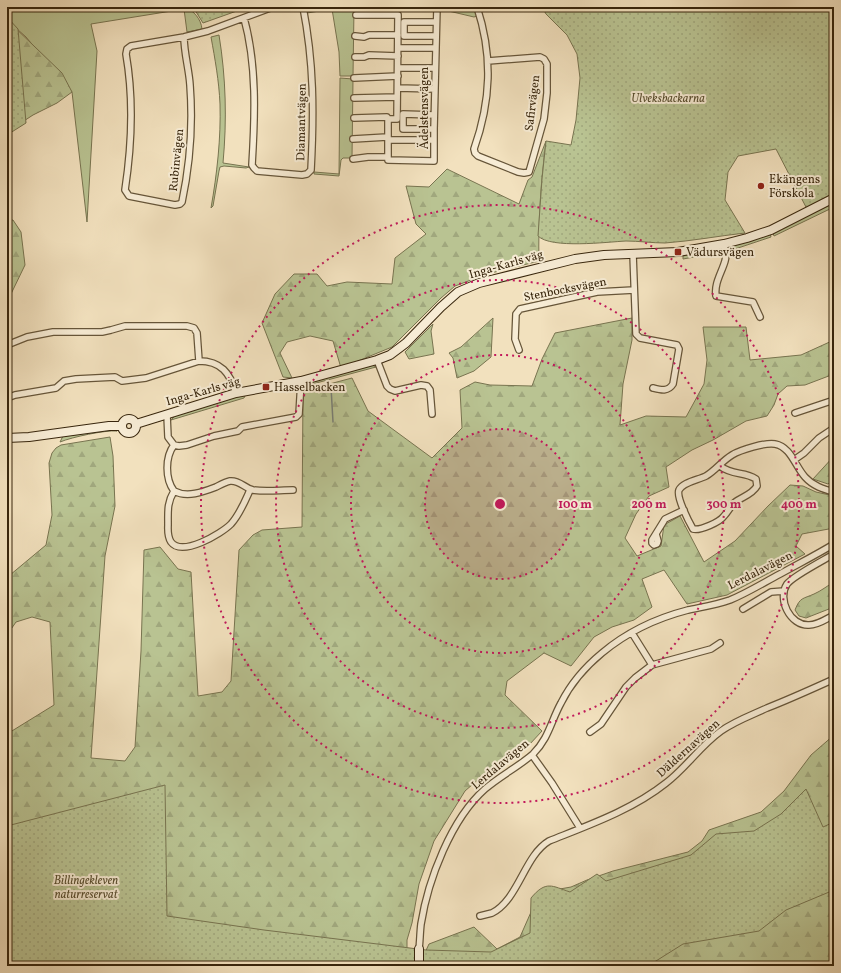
<svg xmlns="http://www.w3.org/2000/svg" width="841" height="973" font-family="Vollkorn,serif">
  <defs>
    <pattern id="forest-firs" width="22" height="20" patternUnits="userSpaceOnUse"><rect width="22" height="20" fill="#b9c392"/><path d="M5 1l3.5 6h-7zM16 11l3.5 6h-7z" fill="#a0a77d"/></pattern>
    <pattern id="park-dots" width="8" height="8" patternUnits="userSpaceOnUse"><rect width="8" height="8" fill="#b9c392"/><path d="M2 2h.1M6 6h.1" fill="none" stroke="#a0a77d" stroke-width="1.8" stroke-linecap="round"/></pattern>
  </defs>
  <rect width="100%" height="100%" fill="#f2e1be"/>
  <filter id="stains"><feTurbulence type="fractalNoise" baseFrequency=".005" numOctaves="4"/><feColorMatrix values="0 0 0 0 .2 0 0 0 0 .09 0 0 0 0 .02 0 0 0 .5 -.17"/></filter>
  <radialGradient id="worn" r=".72"><stop offset=".6" stop-color="#630" stop-opacity="0"/><stop offset="1" stop-color="#630" stop-opacity=".3"/></radialGradient>
  <path fill="#b9c392" stroke="#787450" d="M 7,7 L 185,7 C 194,11 201,19 202,29 L 187,32 L 184,9 L 91,24 L 97,51 L 87,222 L 72,92 L 26,37 L 7,20 Z
    M 306,7 L 402,7 L 397,14 L 386,14 L 386,9 L 354,8 L 353,76 L 340,76 L 339,52 L 332,9 L 307,13 Z
    M 442,7 L 472,7 L 476,10 L 477,16 L 474,17 L 440,9 Z
    M 219,35 C 226,78 227,120 223,163 L 249,167 L 246,168 L 224,166 L 220,167 L 219,171 L 213,206 L 211,208 C 217,174 221,138 220,104 C 219,81 215,59 211,37 Z
    M 340,78 L 353,79 L 352,158 L 343,158 L 341,160 L 339,176 L 314,174 L 314,172 L 339,174 Z
    M 834,202 L 834,207 L 774,236 L 773,233 Z
    M 770,233 L 771,237 L 729,251 L 730,247 Z
    M 718,249 L 722,252 L 683,259 L 683,256 Z
    M 372,365 L 376,367 L 305,386 L 307,383 Z
    M 246,394 L 244,398 L 171,420 L 176,415 Z
    M 113,429 L 117,431 C 105,430 72,437 60,442 L 63,436 Z"/>
  <path fill="url(#forest-firs)" stroke="#787450" d="M 7,20 L 62,73 L 72,92 L 57,103 L 33,115 L 7,132 Z
    M 546,141 C 541,181 538,221 539,261 L 487,274 L 455,286 L 441,298 L 392,347 L 341,368 L 333,341 L 310,336 L 287,342 L 280,353 L 292,378 L 283,377 L 262,323 L 275,294 L 294,274 L 317,274 L 327,286 L 347,282 L 392,284 L 395,258 L 426,234 L 416,224 L 406,186 L 429,187 L 447,169 L 519,204 L 528,180 L 532,177 Z
    M 7,220 L 13,220 L 21,232 L 25,265 L 10,296 L 7,300 Z
    M 493,318 L 491,357 L 474,371 L 457,378 L 453,358 L 449,353 L 461,347 Z
    M 632,318 L 632,340 L 623,384 L 620,425 L 646,416 L 686,417 L 704,384 L 707,360 L 703,327 L 746,327 L 750,360 L 801,355 L 834,340 L 834,374 L 805,385 L 787,386 L 778,394 L 774,405 L 767,416 L 746,421 L 713,440 L 692,450 L 666,467 L 669,487 L 649,496 L 636,514 L 625,538 L 637,556 L 661,546 L 664,525 L 680,516 L 704,562 L 735,541 L 768,506 L 790,485 L 803,486 L 816,492 L 834,496 L 834,528 L 802,534 L 796,546 L 805,554 L 727,595 L 687,604 L 664,570 L 642,579 L 652,607 L 634,620 L 612,627 L 594,637 L 571,666 L 544,653 L 507,681 L 505,695 L 542,731 L 529,745 L 496,764 L 465,791 L 434,841 L 419,884 L 412,923 L 407,940 L 407,961 L 408,966 L 7,966 L 7,734 L 54,705 L 50,622 L 32,617 L 16,622 L 7,635 L 7,575 L 10,575 L 46,545 L 52,515 L 49,463 L 52,453 L 56,448 L 61,445 L 110,437 L 113,456 L 115,506 L 105,556 L 91,758 L 125,761 L 135,747 L 141,651 L 144,550 L 160,547 L 178,569 L 191,572 L 198,696 L 222,692 L 231,681 L 239,550 L 253,535 L 262,530 L 302,527 L 303,391 L 352,378 L 368,411 L 432,458 L 462,428 L 460,390 L 475,382 L 490,385 L 532,386 L 542,359 L 555,333 Z
    M 433,324 L 431,331 L 434,354 L 409,359 L 405,352 Z
    M 834,456 L 834,479 L 828,484 L 813,479 Z
    M 834,582 L 834,607 L 806,618 L 799,616 L 795,610 C 800,597 803,599 814,594 C 821,591 827,586 834,582 Z
    M 834,735 L 834,966 L 423,966 L 422,959 L 429,944 L 474,927 L 497,949 L 520,937 L 535,903 L 543,892 L 571,887 L 587,880 L 613,871 L 688,852 L 702,841 L 709,830 L 761,812 L 784,791 L 811,755 Z"/>
  <path fill="url(#park-dots)" stroke="#787450" d="M 193,7 L 248,7 L 203,23 Z
    M 542,7 L 834,7 L 834,194 L 807,209 L 776,149 L 738,156 L 728,172 L 725,200 L 745,233 C 718,236 692,241 665,243 C 652,243 639,241 626,241 C 607,242 551,249 538,236 L 542,179 L 546,141 L 571,145 L 576,120 L 580,78 L 577,54 L 567,35 L 546,14 Z
    M 7,17 L 18,29 L 26,123 L 7,135 Z
    M 165,785 L 167,916 L 264,930 L 426,950 L 491,952 L 530,933 L 531,898 C 546,880 552,886 570,892 L 597,874 L 606,881 L 691,855 L 716,834 L 754,831 L 781,814 L 806,789 L 823,827 L 834,822 L 834,890 L 786,910 L 759,931 L 683,944 L 648,966 L 24,966 L 7,963 L 7,826 Z"/>
  <g fill="none" stroke-linecap="round" stroke-linejoin="round">
    <path stroke="#787f77" stroke-width="1.5" d="M 331,387 L 333,422"/>
    <defs>
      <path id="street" d="M 477,7 C 493,56 491,101 474,149 L 475,153 L 478,156 L 518,172 L 524,173 L 529,172 L 544,119 L 547,93 L 547,64 L 544,59 L 540,57 L 488,61
        M 356,15 L 398,15 L 397,119 L 388,119 L 388,160 L 434,161 L 434,129 L 437,7
        M 244,18 C 257,65 255,116 252,165 L 254,168 L 257,171 L 302,175 L 307,174 L 311,170 C 314,113 314,63 303,7
        M 355,36 L 364,37 L 369,35 L 398,35
        M 435,36 L 404,36 L 404,22 L 435,22
        M 184,37 C 184,53 189,69 190,85 C 193,124 190,164 182,202 L 180,204 L 175,205 L 129,196 L 125,190 C 132,144 134,100 126,54 L 127,49 L 131,46 L 184,37 L 208,31 L 273,7
        M 398,48 L 435,48
        M 355,57 L 364,57 L 369,55 L 398,56
        M 398,68 L 435,68
        M 354,78 L 398,76
        M 398,88 L 435,89
        M 354,98 L 397,97
        M 354,118 L 387,117 L 388,119
        M 434,129 L 403,129 L 403,114 L 434,115
        M 353,139 L 387,137
        M 388,140 L 434,140
        M 353,159 L 368,157 L 387,157
        M 724,244 C 725,250 727,255 725,261 C 722,272 714,283 716,296 L 753,302 L 760,317
        M 633,254 L 636,334 L 640,338 L 677,345 L 679,349 L 673,384 C 668,392 661,390 653,388
        M 7,345 L 27,337 L 53,332 L 102,332 L 111,330 L 125,326 L 187,326 L 194,328 L 197,333 L 199,361
        M 519,350 L 515,339 L 516,314 L 520,309 L 597,292 L 634,290
        M 377,360 L 387,386 L 390,389 L 395,391 L 421,385 L 427,386 L 430,390 L 432,414
        M 7,398 L 15,395 L 56,388 L 64,381 L 76,379 L 115,377 L 122,381 L 146,378 L 199,361 C 221,361 230,373 236,393
        M 795,413 L 834,400
        M 167,415 L 168,437 L 174,445 C 165,457 165,479 174,491 C 187,498 203,492 216,487 C 220,485 225,482 230,481 C 240,480 244,488 253,490 C 266,492 280,490 293,490
        M 174,445 L 179,446 L 187,445 L 214,436 L 238,431 L 242,427 L 296,417 L 299,414 L 301,381
        M 794,460 L 804,453 L 819,438 L 834,428
        M 720,466 C 733,476 744,471 756,479 L 757,486 C 752,495 741,497 734,503 C 730,507 728,512 724,516 C 720,522 700,531 693,529 C 689,522 676,497 679,490 C 683,482 698,480 706,476 C 716,470 722,461 732,455 C 740,450 766,442 775,444 C 791,447 795,466 805,477 C 813,486 823,489 834,492
        M 174,491 C 167,503 168,511 168,524 C 168,530 167,536 171,542 C 182,557 221,534 231,524 C 240,514 245,501 250,490
        M 656,534 L 658,541 L 657,544 L 654,545 L 652,543 L 652,540 L 665,519 L 684,510
        M 834,554 C 824,560 793,576 787,584 C 777,599 790,626 809,625 C 818,625 826,619 834,615
        M 743,609 L 771,592 L 784,591
        M 632,633 L 652,665
        M 590,732 L 601,724 L 626,687 L 635,678 L 652,665 L 711,649 L 720,643
        M 532,755 L 552,783 L 580,828
        M 480,916 C 484,915 488,914 492,913 C 519,899 524,856 549,841 C 589,825 632,810 666,783 C 686,768 700,746 721,731 C 735,721 752,715 767,708 C 790,699 812,689 834,679
        M 419,949 C 420,941 420,932 421,924 C 428,880 451,819 485,789 C 500,776 518,767 533,754 C 549,738 551,721 561,703 C 571,683 585,667 602,653 C 627,632 657,618 688,610 C 702,607 716,605 730,600 C 747,593 763,583 780,574 C 798,564 816,555 834,544"/>
      <path id="secondary" d="M122 426a7 7 0 1 1 14 0a7 7 0 1 1-14 0Z
        M 136,424 L 236,393 L 301,381 L 377,360 L 390,355 L 406,343 L 441,307 L 458,292 L 479,283 L 575,259 L 604,255 L 678,252 L 724,244 L 747,238 L 771,230 L 834,198
        M 7,438 L 29,437 L 109,426 L 121,426
        M 419,949 L 419,966"/>
    </defs>
    <use href="#street" stroke="#665539" stroke-width="8"/>
    <use href="#secondary" stroke="#38260d" stroke-width="10"/>
    <use href="#street" stroke="#f7ecd5" stroke-width="5.5"/>
    <use href="#secondary" stroke="#f7ecd5" stroke-width="8"/>
  </g>
  <circle cx="500" cy="504" r="75" fill="#c2185b" fill-opacity=".12"/>
  <g fill="none" stroke="#c2185b" stroke-width="2" stroke-dasharray="2 4">
    <circle cx="500" cy="504" r="75"/>
    <circle cx="500" cy="504" r="149"/>
    <circle cx="500" cy="504" r="224"/>
    <circle cx="500" cy="504" r="299"/>
  </g>
  <g fill="#8f2418" stroke="#f7ecd5" stroke-width="1.5">
    <circle cx="761" cy="186" r="4"/>
    <rect x="674" y="248" width="8" height="8" rx="2"/>
    <rect x="262" y="383" width="8" height="8" rx="2"/>
  </g>
  <g text-anchor="middle" stroke-width="4" stroke-linejoin="round" paint-order="stroke">
    <g font-size="12" font-style="italic" fill="#584d2e" stroke="#f7ecd5">
      <text x="668" y="102">Ulveksbackarna</text>
      <text x="86" y="884">Billingekleven<tspan x="86" dy="14">naturreservat</tspan></text>
    </g>
    <g font-size="12" fill="#38260d" stroke="#f7ecd5">
      <text transform="translate(532 103) rotate(-83)" y="4">Safirvägen</text>
      <text transform="translate(424 108) rotate(-90)" y="4">Ädelstensvägen</text>
      <text transform="translate(301 122) rotate(-89)" y="4">Diamantvägen</text>
      <text transform="translate(176 160) rotate(-84)" y="4">Rubinvägen</text>
      <text transform="translate(506 264) rotate(-16)" y="4">Inga-Karls väg</text>
      <text transform="translate(565 289) rotate(-11)" y="4">Stenbocksvägen</text>
      <text transform="translate(203 391) rotate(-16)" y="4">Inga-Karls väg</text>
      <text transform="translate(760 570) rotate(-27)" y="4">Lerdalavägen</text>
      <text transform="translate(688 748) rotate(-42)" y="4">Däldernavägen</text>
      <text transform="translate(500 764) rotate(-40)" y="4">Lerdalavägen</text>
    </g>
    <g font-size="12" fill="#38260d" stroke="#f7ecd5" text-anchor="start">
      <text x="769" y="183">Ekängens<tspan x="769" dy="14">Förskola</tspan></text>
      <text x="686" y="256">Vädursvägen</text>
      <text x="274" y="391">Hasselbacken</text>
    </g>
  </g>
  <circle cx="500" cy="504" r="6" fill="#c2185b" stroke="#f7ecd5" stroke-width="2"/>
  <g font-size="12" text-anchor="middle" font-weight="bold" fill="#c2185b" stroke="#f7ecd5" stroke-width="4" stroke-linejoin="round" paint-order="stroke">
    <text x="575" y="508">100 m</text>
    <text x="649" y="508">200 m</text>
    <text x="724" y="508">300 m</text>
    <text x="799" y="508">400 m</text>
  </g>
  <rect width="841" height="973" fill="none" stroke="#f2e1be" stroke-width="24"/>
  <rect x="8" y="8" width="825" height="957" fill="none" stroke="#38260d" stroke-width="2"/>
  <rect x="12" y="12" width="817" height="949" fill="none" stroke="#38260d"/>
  <rect width="100%" height="100%" filter="url(#stains)"/>
  <rect width="100%" height="100%" fill="url(#worn)"/>
</svg>
